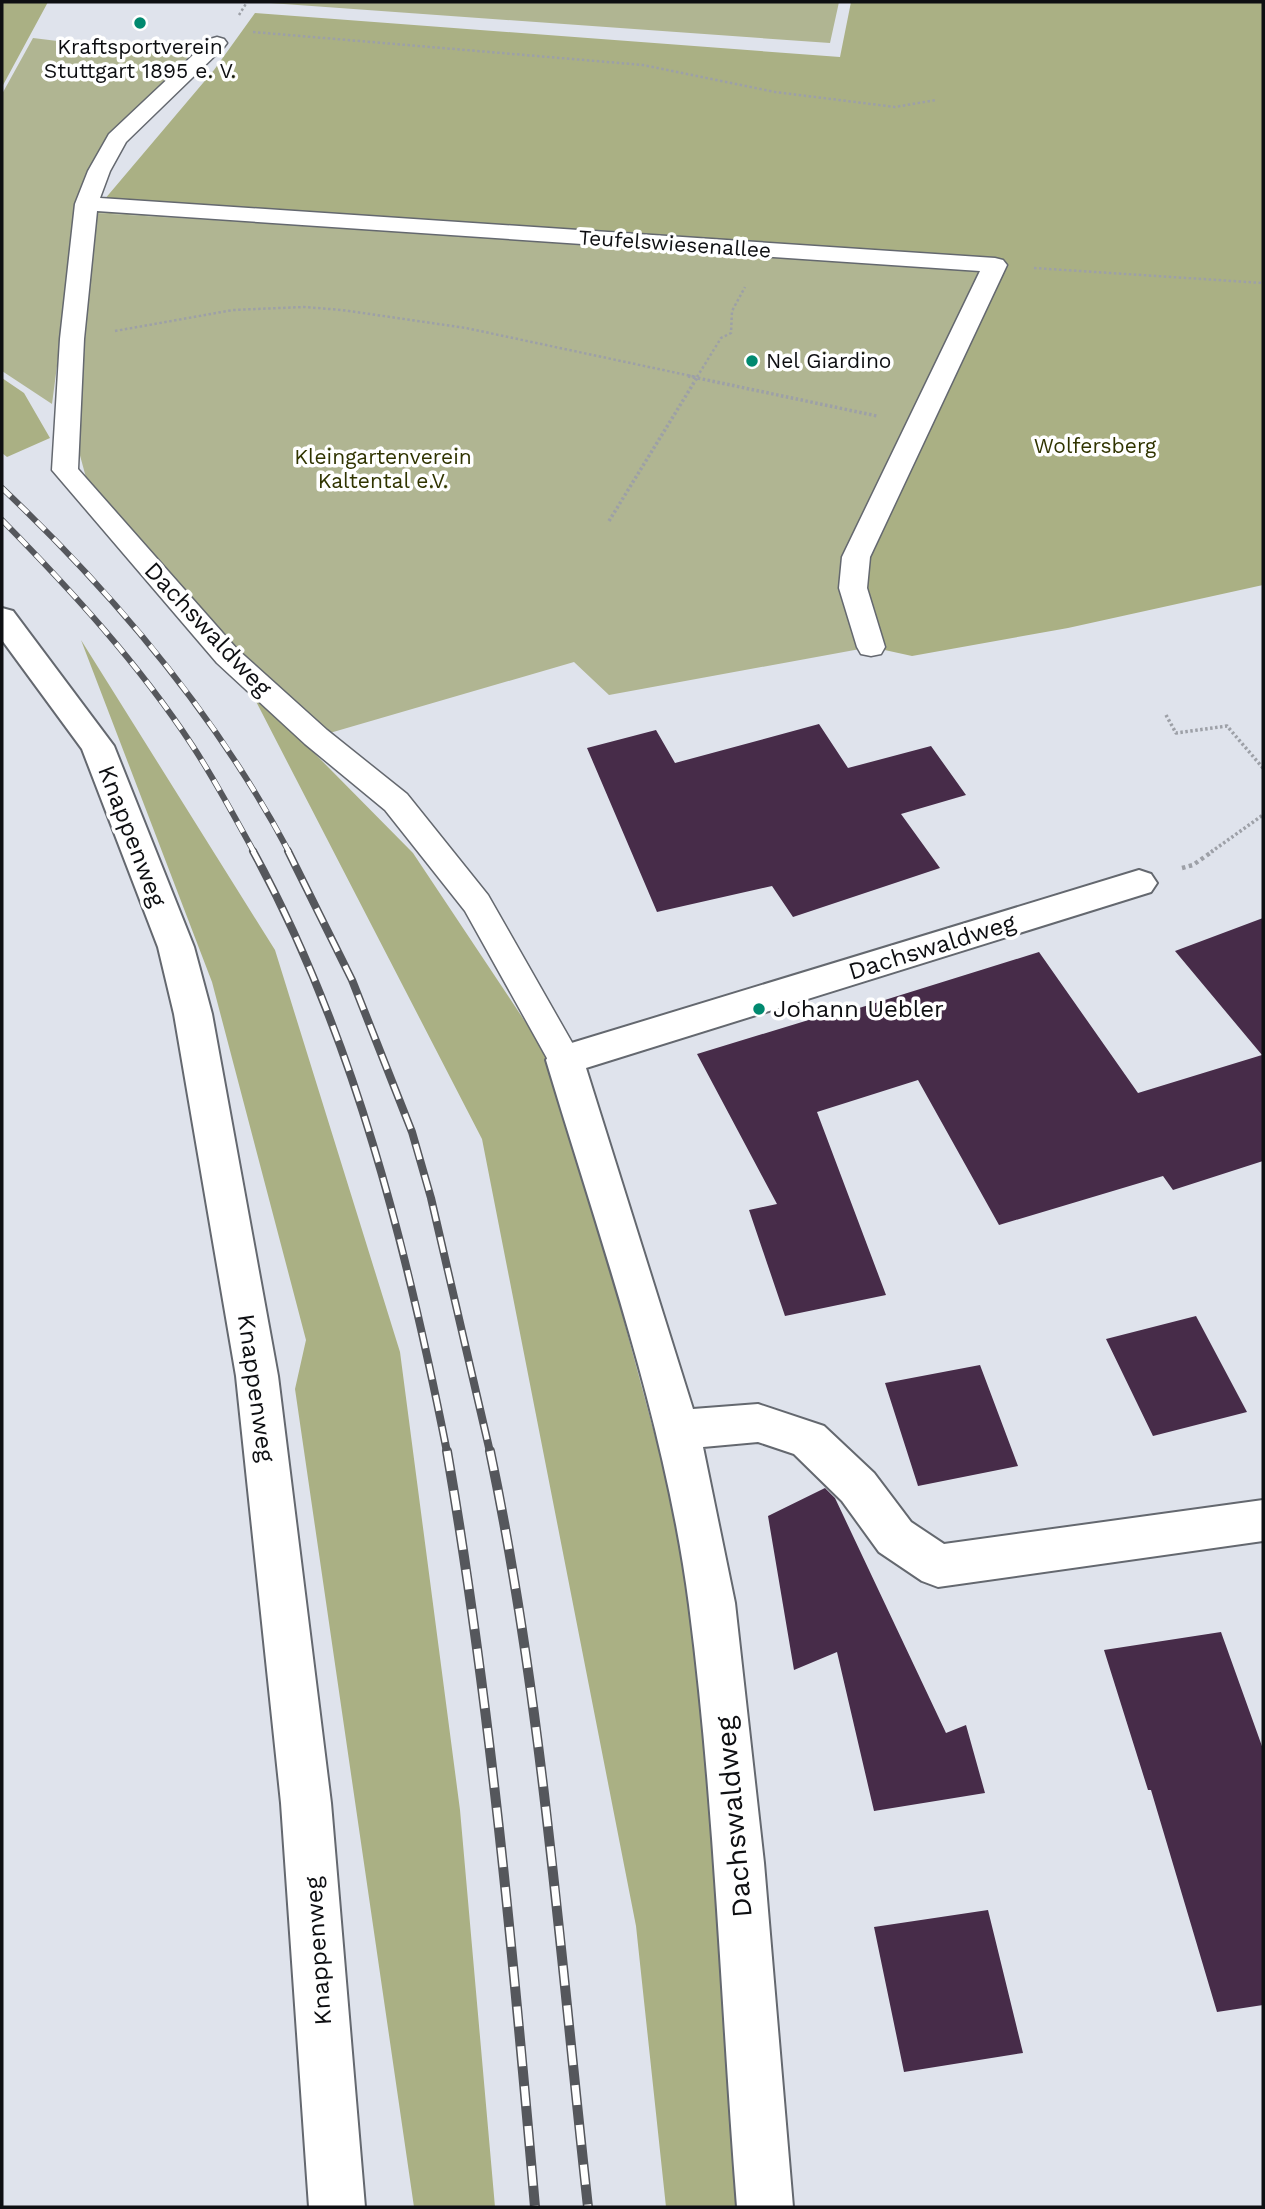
<svg xmlns="http://www.w3.org/2000/svg" width="1265" height="2209" font-family="'Work Sans',sans-serif">
  <rect width="100%" height="100%" fill="#dfe3ec"/>
  <path fill="#b0b592" d="M 256,2 L 839,2 L 830,43 Z
    M 33,38 L 188,57 L 80,191 L 52,404 L 2,371 L 2,94 Z
    M 93,213 L 995,265 L 871,647 L 609,695 L 574,662 L 316,737 L 88,485 L 78,448 Z"/>
  <path fill="#aab084" d="M 2,2 L 48,2 L 2,87 Z
    M 851,2 L 1263,2 L 1263,585 L 1068,628 L 912,656 L 871,647 L 853,588 L 994,265 L 93,213 L 214,70 L 255,13 L 840,57 Z
    M 2,378 L 24,393 L 50,438 L 7,457 L 2,453 Z
    M 81,640 L 275,950 L 400,1352 L 460,1810 L 495,2207 L 414,2207 L 295,1389 L 306,1340 L 212,982 Z
    M 248,686 L 413,853 L 556,1068 L 687,1555 L 752,2207 L 666,2207 L 636,1926 L 482,1139 Z"/>
  <path fill="#472c49" d="M 819,724 L 848,768 L 931,746 L 966,795 L 901,814 L 940,868 L 793,917 L 772,886 L 657,912 L 587,748 L 656,730 L 675,763 Z
    M 1263,918 L 1263,1161 L 1173,1190 L 1163,1176 L 999,1225 L 918,1080 L 817,1112 L 886,1295 L 785,1316 L 749,1210 L 777,1204 L 697,1054 L 825,1015 L 827,1018 L 1039,952 L 1138,1093 L 1262,1055 L 1175,951 Z
    M 1196,1316 L 1247,1412 L 1153,1436 L 1106,1339 Z
    M 980,1365 L 1018,1466 L 918,1486 L 885,1383 Z
    M 825,1488 L 835,1498 L 946,1733 L 966,1725 L 985,1793 L 874,1811 L 837,1652 L 794,1670 L 768,1516 Z
    M 1221,1632 L 1263,1749 L 1263,2005 L 1217,2012 L 1151,1790 L 1148,1790 L 1104,1650 Z
    M 988,1910 L 1023,2053 L 904,2072 L 874,1927 Z"/>
  <g fill="none" stroke-linecap="round" stroke-linejoin="round">
    <defs>
      <path id="service" d="M 217,37 L 224,39 L 227,43 L 224,47 L 126,142 L 110,171 L 100,198 L 995,258 L 1003,260 L 1007,265 L 870,557 L 867,588 L 885,647 L 881,654 L 871,656 L 861,654 L 857,647 L 839,588 L 842,557 L 980,271 L 97,211 L 84,339 L 78,469 L 237,649 L 327,730 L 407,794 L 488,895 L 582,1060 L 577,1069 L 565,1073 L 553,1069 L 465,911 L 385,810 L 305,744 L 217,663 L 52,470 L 60,339 L 75,204 L 88,171 L 109,134 L 210,39 Z"/>
      <path id="minor" d="M 2,608 L 13,611 L 114,746 L 194,947 L 212,1014 L 278,1376 L 331,1803 L 365,2207 L 309,2207 L 281,1803 L 236,1376 L 174,1014 L 158,947 L 82,749 L 2,640 Z
        M 1139,870 L 1151,874 L 1157,883 L 1151,892 L 586,1068 L 693,1409 L 758,1404 L 824,1426 L 874,1473 L 911,1522 L 944,1544 L 1263,1500 L 1263,1541 L 938,1587 L 922,1581 L 879,1552 L 842,1501 L 794,1454 L 758,1442 L 703,1447 L 735,1603 L 764,1863 L 793,2207 L 737,2207 C 721,2007 715,1804 689,1605 C 665,1421 599,1237 546,1060 L 552,1050 L 565,1045 Z"/>
    </defs>
    <use href="#service" stroke="#64686f" stroke-width="3"/>
    <use href="#minor" stroke="#64686f" stroke-width="4"/>
    <path stroke="#9da0a7" stroke-width="2.5" stroke-dasharray="2.5 2.5" stroke-linecap="butt" d="M 239,15 L 247,2
      M 253,32 L 643,65 L 775,92 L 895,107 L 936,100
      M 1034,268 L 1263,283
      M 115,331 L 233,310 L 304,307 L 342,310 L 466,328 L 696,377
      M 697,377 L 721,338 L 731,333 L 732,311 L 745,287"/>
    <path stroke="#9da0a7" stroke-width="3.5" stroke-dasharray="2.5 2.5" stroke-linecap="butt" d="M 688,376 L 877,416
      M 609,521 L 698,376
      M 1166,715 L 1176,733 L 1227,726 L 1263,768
      M 1211,852 L 1263,815"/>
    <path stroke="#9da0a7" stroke-width="4.5" stroke-dasharray="3.5 3.5" stroke-linecap="butt" d="M 1182,868 L 1193,865 L 1213,851"/>
    <use href="#service" fill="#fff" fill-rule="evenodd"/>
    <use href="#minor" fill="#fff" fill-rule="evenodd"/>
    <defs>
      <path id="rail-far2" d="M 2,488 C 115,595 216,714 289,852
        M 2,520 C 71,590 138,663 192,745 C 215,780 234,816 254,852"/>
      <path id="rail-far1" d="M 253,851 C 355,1038 406,1245 447,1452
        M 288,851 L 352,980 L 412,1132 L 431,1198 L 490,1452"/>
      <path id="rail" d="M 447,1451 C 490,1701 513,1954 535,2207
        M 490,1451 C 542,1699 560,1955 588,2207"/>
    </defs>
    <use href="#rail-far2" stroke="#55575c" stroke-width="6"/>
    <use href="#rail-far1" stroke="#55575c" stroke-width="8"/>
    <use href="#rail" stroke="#55575c" stroke-width="10"/>
    <use href="#rail-far2" stroke="#fff" stroke-width="4.5" stroke-dasharray="12" stroke-linecap="butt"/>
    <use href="#rail-far1" stroke="#fff" stroke-width="5" stroke-dasharray="16" stroke-linecap="butt"/>
    <use href="#rail" stroke="#fff" stroke-width="7" stroke-dasharray="20" stroke-linecap="butt"/>
  </g>
  <g fill="#00896f" stroke="#fff" stroke-width="2.5">
    <circle cx="140" cy="23" r="7"/>
    <circle cx="752" cy="361" r="7"/>
    <circle cx="759" cy="1009" r="7"/>
  </g>
  <g text-anchor="middle" stroke-width="7" stroke-linejoin="round" paint-order="stroke">
    <g font-size="21" fill="#0e0f12" stroke="#fff">
      <text x="140" y="54">Kraftsportverein<tspan x="140" dy="24">Stuttgart 1895 e. V.</tspan></text>
      <text x="766" y="368" text-anchor="start">Nel Giardino</text>
    </g>
    <g font-size="21" fill="#0e0f12" stroke="#fff">
      <text transform="translate(675 244) rotate(4)" y="7">Teufelswiesenallee</text>
    </g>
    <g font-size="21" fill="#303400" stroke="#fff">
      <text x="1095" y="453">Wolfersberg</text>
      <text x="383" y="464">Kleingartenverein<tspan x="383" dy="24">Kaltental e.V.</tspan></text>
    </g>
    <g font-size="24" fill="#0e0f12" stroke="#fff">
      <text transform="translate(208 629) rotate(47)" y="8">Dachswaldweg</text>
      <text transform="translate(132 836) rotate(69)" y="8">Knappenweg</text>
      <text transform="translate(932 947) rotate(-17)" y="8">Dachswaldweg</text>
      <text transform="translate(256 1388) rotate(82)" y="8">Knappenweg</text>
      <text transform="translate(318 1951) rotate(-94)" y="8">Knappenweg</text>
    </g>
    <g font-size="24" fill="#0e0f12" stroke="#fff" text-anchor="start">
      <text x="773" y="1017">Johann Uebler</text>
    </g>
    <g font-size="28" fill="#0e0f12" stroke="#fff">
      <text transform="translate(733 1817) rotate(-95)" y="10">Dachswaldweg</text>
    </g>
  </g>
  <rect width="1265" height="2209" fill="none" stroke="#0e0f12" stroke-width="7"/>
</svg>
